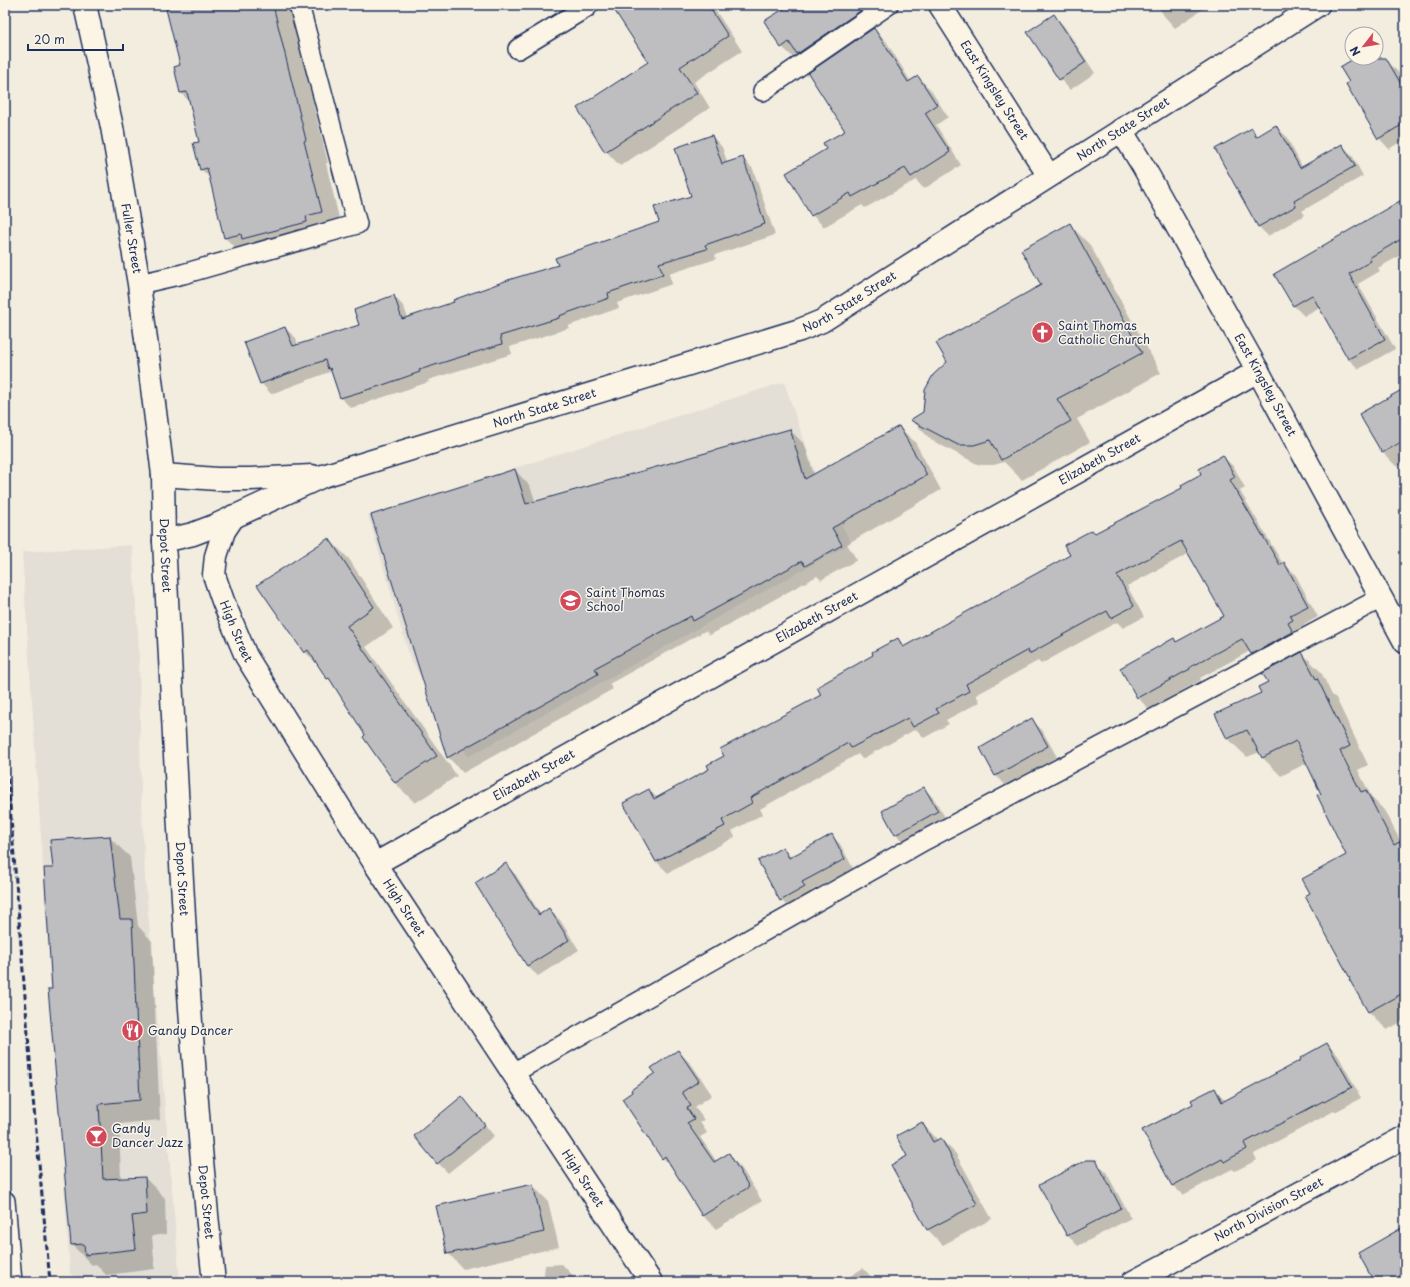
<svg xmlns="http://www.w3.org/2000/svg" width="1410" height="1287" font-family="'Playpen Sans',sans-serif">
  <rect width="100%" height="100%" fill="#f3ede0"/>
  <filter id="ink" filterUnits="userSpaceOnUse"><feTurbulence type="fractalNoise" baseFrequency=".025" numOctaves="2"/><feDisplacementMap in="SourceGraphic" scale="8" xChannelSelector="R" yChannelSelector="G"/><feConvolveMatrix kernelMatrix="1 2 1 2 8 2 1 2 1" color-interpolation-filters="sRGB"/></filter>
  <g filter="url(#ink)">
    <path fill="#e3dfd6" d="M 784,382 L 815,472 L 851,543 L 468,757 L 410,658 L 368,515 Z
      M 132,545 L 139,649 L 141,795 L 145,876 L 180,1282 L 86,1282 L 70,1274 L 22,552 Z"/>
    <path fill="#0003" d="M 166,5 L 289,5 L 328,163 L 326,163 L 343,235 L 328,238 L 329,245 L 265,261 L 261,257 L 248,260 L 225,238 L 210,178 L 201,169 L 200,142 L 191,103 L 181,93 L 182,66 Z
      M 612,5 L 712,5 L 742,51 L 694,82 L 710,108 L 620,166 L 606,151 L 578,108 L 649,62 Z
      M 780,5 L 866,5 L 871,13 L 797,61 L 782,47 L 783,10 Z
      M 1157,5 L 1204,5 L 1206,7 L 1175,28 L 1165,17 Z
      M 1053,15 L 1064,26 L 1095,73 L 1070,90 L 1060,79 Z
      M 874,29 L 886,41 L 911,82 L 918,77 L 930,89 L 948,117 L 936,125 L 961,165 L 924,189 L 916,180 L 865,208 L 862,205 L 824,227 L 812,215 L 828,150 L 846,132 Z
      M 1376,57 L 1380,61 L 1388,62 L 1398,72 L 1405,84 L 1405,139 L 1389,149 L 1379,138 L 1350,83 L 1357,58 Z
      M 1276,127 L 1286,136 L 1303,168 L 1342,145 L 1352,155 L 1363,176 L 1302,211 L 1305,215 L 1268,236 L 1259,227 L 1216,150 L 1252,130 L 1259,136 Z
      M 712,136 L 722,147 L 728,164 L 743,158 L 753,169 L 775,235 L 715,255 L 716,259 L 669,274 L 672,284 L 617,303 L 619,308 L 568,326 L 569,328 L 510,347 L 512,354 L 428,380 L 429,382 L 351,408 L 341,398 L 332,371 L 271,394 L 261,383 L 285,328 L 296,338 L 298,345 L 361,326 L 394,296 L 404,307 L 408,318 L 559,266 L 660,223 L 692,197 Z
      M 1405,199 L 1405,253 L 1378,268 L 1380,271 L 1358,284 L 1395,349 L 1359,369 L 1348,359 L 1320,307 L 1304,316 L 1294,306 L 1275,274 Z
      M 1070,225 L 1090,245 L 1161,373 L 1077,419 L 1090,442 L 1022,480 L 1004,462 L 994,465 L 979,465 L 931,440 L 912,420 L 924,413 L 949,363 L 1042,285 Z
      M 1405,389 L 1405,462 L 1397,467 L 1383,453 L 1361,414 Z
      M 899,427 L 915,442 L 941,490 L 847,544 L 857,560 L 821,580 L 817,576 L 710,635 L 705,631 L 609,684 L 613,689 L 463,773 L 448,757 L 515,470 L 530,486 L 536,503 L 790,430 L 805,445 L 814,475 Z
      M 1223,457 L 1234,467 L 1245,488 L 1240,491 L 1283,564 L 1284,563 L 1295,574 L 1318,617 L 1300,627 L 1303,631 L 1263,665 L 1250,651 L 1200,678 L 1201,680 L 1149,709 L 1138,698 L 1121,668 L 1174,640 L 1177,643 L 1226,616 L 1190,553 L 1127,586 L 1144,617 L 1123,628 L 1117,622 L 1041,664 L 1038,661 L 976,695 L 980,702 L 946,720 L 949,724 L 924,738 L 916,729 L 862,759 L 858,754 L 760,809 L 763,814 L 732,831 L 735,837 L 668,873 L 657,862 L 625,804 L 649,790 L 657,798 L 710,769 L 725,756 L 822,695 L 898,639 L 905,647 L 1071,555 L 1095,534 L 1184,488 Z
      M 329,539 L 349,559 L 393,628 L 366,647 L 457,776 L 415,803 L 395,783 L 335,685 L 328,678 L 322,669 L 305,652 Z
      M 1302,653 L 1321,672 L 1332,695 L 1336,698 L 1368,765 L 1358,770 L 1372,798 L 1384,810 L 1402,844 L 1405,847 L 1405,1020 L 1387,1030 L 1368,1011 L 1312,894 L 1348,855 L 1322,794 L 1307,763 L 1281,776 L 1263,758 L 1260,752 L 1247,757 L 1228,739 L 1269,682 Z
      M 1032,720 L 1042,730 L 1057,757 L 1006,786 L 996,776 L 981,749 Z
      M 924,788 L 934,799 L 948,822 L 907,845 L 896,835 L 883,811 Z
      M 831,835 L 840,844 L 853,868 L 811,891 L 813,896 L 790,909 L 781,900 L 783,848 L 792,858 Z
      M 109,837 L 130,857 L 138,926 L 152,941 L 160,1120 L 119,1124 L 121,1179 L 145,1178 L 165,1198 L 166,1234 L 152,1236 L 155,1269 L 106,1275 L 96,1264 L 92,1265 L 72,1245 L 53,989 L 54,868 Z
      M 506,865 L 516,875 L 541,915 L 549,910 L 560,920 L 579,950 L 538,976 L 527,966 Z
      M 1327,1044 L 1338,1055 L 1361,1098 L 1335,1112 L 1334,1111 L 1254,1154 L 1257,1160 L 1235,1171 L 1232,1169 L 1183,1195 L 1172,1185 L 1194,1104 L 1215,1089 L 1226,1101 L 1302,1060 Z
      M 678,1051 L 692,1065 L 712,1095 L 695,1107 L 704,1120 L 700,1122 L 707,1133 L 700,1137 L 717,1162 L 729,1155 L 742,1169 L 762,1201 L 716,1229 L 702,1215 L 674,1170 L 663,1158 L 657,1074 Z
      M 462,1098 L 472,1108 L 494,1136 L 448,1173 L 438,1163 Z
      M 922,1123 L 938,1140 L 941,1139 L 956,1154 L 992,1219 L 943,1245 L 928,1230 L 893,1165 L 908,1157 Z
      M 1095,1161 L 1106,1172 L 1131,1218 L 1078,1246 L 1068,1236 L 1041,1185 Z
      M 532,1185 L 548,1201 L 559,1247 L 463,1269 L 448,1253 Z
      M 562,1264 L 579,1282 L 543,1282 L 545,1265 Z
      M 863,1268 L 876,1282 L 841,1282 Z"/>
    <path fill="#bebec0" stroke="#1b2f5e" d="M 165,5 L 273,5 L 306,140 L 304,141 L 322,212 L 306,216 L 307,222 L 242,239 L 241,234 L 224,238 L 207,168 L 200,170 L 193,143 L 199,142 L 187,92 L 180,93 L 174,67 L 180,65 Z
      M 611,5 L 708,5 L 728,36 L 680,67 L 697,93 L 605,152 L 577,108 L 648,62 Z
      M 790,5 L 860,5 L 863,9 L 797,54 L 789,42 L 781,48 L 764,21 Z
      M 1054,14 L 1086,62 L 1059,80 L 1027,32 Z
      M 874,28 L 908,82 L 918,76 L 937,105 L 925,113 L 950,152 L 911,177 L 905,168 L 852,197 L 850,193 L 811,216 L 786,173 L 826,149 L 823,143 L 845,131 L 808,73 Z
      M 1355,58 L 1386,58 L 1405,91 L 1405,123 L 1378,139 L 1346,84 L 1349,82 L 1340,67 Z
      M 1276,125 L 1300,168 L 1342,144 L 1355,166 L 1294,201 L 1296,206 L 1258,227 L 1215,149 L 1252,128 L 1256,137 Z
      M 712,135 L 722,164 L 743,157 L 765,224 L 705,245 L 707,249 L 659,263 L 663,274 L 608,293 L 609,298 L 559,316 L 559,318 L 500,336 L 502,344 L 419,370 L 420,372 L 380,386 L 340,398 L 330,368 L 328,369 L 325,360 L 260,384 L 244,342 L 285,327 L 293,346 L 359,325 L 354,310 L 394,295 L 402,319 L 454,302 L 453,300 L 508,280 L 558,265 L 555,258 L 659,222 L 654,207 L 691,196 L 675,148 Z
      M 1405,198 L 1405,237 L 1369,258 L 1371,261 L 1349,274 L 1385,339 L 1348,359 L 1312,295 L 1293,306 L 1274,274 Z
      M 1070,223 L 1142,353 L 1057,399 L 1071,421 L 1001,460 L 990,440 L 974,445 L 958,445 L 910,420 L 923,412 L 925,390 L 933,375 L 947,362 L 936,343 L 1041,285 L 1021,250 Z
      M 1405,388 L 1405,440 L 1382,453 L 1359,414 Z
      M 899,426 L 927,475 L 832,528 L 842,545 L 805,566 L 802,561 L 693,621 L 691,616 L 595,668 L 598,674 L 447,758 L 371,515 L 515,469 L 526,504 L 790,429 L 805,479 Z
      M 1223,455 L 1235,477 L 1230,480 L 1280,565 L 1284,562 L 1308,606 L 1290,615 L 1293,620 L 1288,623 L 1293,632 L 1251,654 L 1242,639 L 1190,667 L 1190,669 L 1137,698 L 1120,668 L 1174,638 L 1176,642 L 1224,616 L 1181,541 L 1117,575 L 1134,606 L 1111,618 L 1107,611 L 1029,654 L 1028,650 L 966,684 L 969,691 L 936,709 L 939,713 L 913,727 L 908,718 L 851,748 L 848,743 L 750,798 L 752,803 L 722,820 L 725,826 L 656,862 L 623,803 L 649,789 L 654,799 L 709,769 L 707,765 L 724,756 L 720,749 L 821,695 L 817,687 L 873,655 L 872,652 L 898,638 L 903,647 L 1070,555 L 1064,545 L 1092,530 L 1095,533 L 1182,488 L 1181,485 L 1201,474 L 1199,469 Z
      M 329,538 L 374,607 L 347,626 L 437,756 L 395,783 L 363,737 L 365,735 L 329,678 L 327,679 L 308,650 L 304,653 L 257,585 Z
      M 1302,652 L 1316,679 L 1317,678 L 1350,746 L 1340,751 L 1361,792 L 1366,790 L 1394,845 L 1405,839 L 1405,992 L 1368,1012 L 1349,979 L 1350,978 L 1305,896 L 1310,893 L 1302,879 L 1346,855 L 1317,795 L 1321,794 L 1296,741 L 1262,758 L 1247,730 L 1227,739 L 1215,714 L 1261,693 L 1258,687 L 1268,682 L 1262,673 Z
      M 1032,718 L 1048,746 L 995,776 L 980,748 Z
      M 924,787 L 938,811 L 895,835 L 882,811 Z
      M 832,834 L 845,859 L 802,882 L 805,887 L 780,901 L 758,861 L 783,847 L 789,858 Z
      M 110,836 L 120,919 L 132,919 L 140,1100 L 99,1104 L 103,1179 L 145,1177 L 147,1214 L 132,1216 L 136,1249 L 85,1255 L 84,1244 L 71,1245 L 48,989 L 52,989 L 44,868 L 53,868 L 50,840 Z
      M 506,863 L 539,915 L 549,908 L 569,940 L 527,966 L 475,883 Z
      M 1327,1043 L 1352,1087 L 1324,1102 L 1323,1101 L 1244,1143 L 1247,1149 L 1224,1162 L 1222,1159 L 1172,1186 L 1142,1130 L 1193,1104 L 1191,1100 L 1215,1088 L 1222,1102 L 1301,1060 L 1300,1058 Z
      M 678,1050 L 699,1081 L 682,1092 L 691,1106 L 687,1108 L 694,1119 L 687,1123 L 714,1162 L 729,1153 L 749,1187 L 702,1216 L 665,1156 L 662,1159 L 622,1099 L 632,1092 L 631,1090 L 655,1073 L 651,1068 Z
      M 462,1096 L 485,1125 L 437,1164 L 414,1136 Z
      M 922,1122 L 933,1142 L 941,1138 L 977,1204 L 927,1230 L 891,1165 L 907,1156 L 896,1136 Z
      M 1086,1160 L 1096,1160 L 1121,1208 L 1067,1236 L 1039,1185 Z
      M 533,1184 L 544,1232 L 447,1254 L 436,1206 Z
      M 1405,1226 L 1405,1282 L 1374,1282 L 1358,1253 Z"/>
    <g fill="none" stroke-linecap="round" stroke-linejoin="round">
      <defs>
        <path id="service" d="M 518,49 L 587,7 L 588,5
          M 763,91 L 888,5
          M 139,284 L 183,274 L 357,224 L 299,5
          M 513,1073 L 925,840 L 1381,598
          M 5,1201 L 12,1282"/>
        <g id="minor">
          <path id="s1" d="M 940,5 L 1049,176"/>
          <path id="s2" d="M 1121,130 L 1143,166 L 1258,371 L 1405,642"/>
          <path id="s3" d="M 234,516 L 224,531 L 216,556 L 214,575 L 223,601 L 246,656 L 375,864 L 651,1282"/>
          <path id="s4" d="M 375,864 L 1258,371"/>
        </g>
        <g id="tertiary">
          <path d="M 163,475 L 217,479 L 250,479 L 312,476"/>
          <path id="s5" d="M 164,541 L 193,534 L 214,526 L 323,476 L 800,330 L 822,321 L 1318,5"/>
        </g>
        <g id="secondary">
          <path id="s6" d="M 85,5 L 112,127 L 139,284 L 163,475 L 164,541 C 177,788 187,1036 214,1282"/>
          <path id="s7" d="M 1133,1282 L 1405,1137"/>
        </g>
      </defs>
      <use href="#service" stroke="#1b2f5e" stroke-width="22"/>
      <use href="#minor" stroke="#1b2f5e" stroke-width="25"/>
      <use href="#tertiary" stroke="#1b2f5e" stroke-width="25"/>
      <use href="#secondary" stroke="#1b2f5e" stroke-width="25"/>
      <use href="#service" stroke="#fcf5e5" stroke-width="19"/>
      <use href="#minor" stroke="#fcf5e5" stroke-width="22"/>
      <use href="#tertiary" stroke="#fcf5e5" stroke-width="22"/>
      <use href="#secondary" stroke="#fcf5e5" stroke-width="22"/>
      <path stroke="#1b2f5e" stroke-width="3" stroke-dasharray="6 3" stroke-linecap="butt" d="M 5,742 L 33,1098 L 50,1282"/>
    </g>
  </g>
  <defs>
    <symbol id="church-disc" viewBox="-11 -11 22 22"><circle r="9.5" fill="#d1495b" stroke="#fcf5e5"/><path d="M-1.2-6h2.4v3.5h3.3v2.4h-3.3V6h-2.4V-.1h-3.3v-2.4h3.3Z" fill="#fff"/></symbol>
    <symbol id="school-disc" viewBox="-11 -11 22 22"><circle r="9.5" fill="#d1495b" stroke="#fcf5e5"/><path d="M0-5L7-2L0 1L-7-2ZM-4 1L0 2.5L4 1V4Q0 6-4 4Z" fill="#fff"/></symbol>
    <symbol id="restaurant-disc" viewBox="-11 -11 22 22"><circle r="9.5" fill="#d1495b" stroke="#fcf5e5"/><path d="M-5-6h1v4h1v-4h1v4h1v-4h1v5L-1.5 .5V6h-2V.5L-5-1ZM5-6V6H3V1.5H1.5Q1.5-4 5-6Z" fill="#fff"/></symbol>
    <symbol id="bar-disc" viewBox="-11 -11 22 22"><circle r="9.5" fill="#d1495b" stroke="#fcf5e5"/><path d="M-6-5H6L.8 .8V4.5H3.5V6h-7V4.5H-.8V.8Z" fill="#fff"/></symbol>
  </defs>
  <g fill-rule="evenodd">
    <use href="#church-disc" x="1030" y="320" width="25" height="25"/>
    <use href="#school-disc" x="558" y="588" width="25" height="25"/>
    <use href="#restaurant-disc" x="120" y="1018" width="25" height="25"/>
    <use href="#bar-disc" x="84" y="1124" width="25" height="25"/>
  </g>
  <g text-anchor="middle" stroke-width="3" stroke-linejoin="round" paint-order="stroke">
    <g font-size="12" fill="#1b2f5e" stroke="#fcf5e5">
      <text dy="4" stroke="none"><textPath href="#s1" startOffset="101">East Kingsley Street</textPath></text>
      <text dy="4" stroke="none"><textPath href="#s5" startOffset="1052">North State Street</textPath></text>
      <text dy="4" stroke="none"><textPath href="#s6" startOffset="238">Fuller Street</textPath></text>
      <text dy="4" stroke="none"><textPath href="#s5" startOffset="728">North State Street</textPath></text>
      <text dy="4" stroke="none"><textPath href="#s2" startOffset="293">East Kingsley Street</textPath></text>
      <text dy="4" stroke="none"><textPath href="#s5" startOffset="404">North State Street</textPath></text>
      <text dy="4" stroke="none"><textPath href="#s4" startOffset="830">Elizabeth Street</textPath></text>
      <text dy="4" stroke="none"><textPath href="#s6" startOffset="557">Depot Street</textPath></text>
      <text dy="4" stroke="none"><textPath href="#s4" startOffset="506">Elizabeth Street</textPath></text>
      <text dy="4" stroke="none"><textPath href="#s3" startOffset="124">High Street</textPath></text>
      <text dy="4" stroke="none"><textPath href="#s4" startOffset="182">Elizabeth Street</textPath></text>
      <text dy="4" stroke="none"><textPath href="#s6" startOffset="881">Depot Street</textPath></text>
      <text dy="4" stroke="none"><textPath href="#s3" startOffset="448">High Street</textPath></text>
      <text dy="4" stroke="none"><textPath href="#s3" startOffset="772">High Street</textPath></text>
      <text dy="4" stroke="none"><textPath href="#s6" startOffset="1205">Depot Street</textPath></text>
      <text dy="4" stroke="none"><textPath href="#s7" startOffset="154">North Division Street</textPath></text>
    </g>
    <g font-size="12" fill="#1b2f5e" stroke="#fcf5e5" text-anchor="start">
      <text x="1058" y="330">Saint Thomas<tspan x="1058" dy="14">Catholic Church</tspan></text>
      <text x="586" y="597">Saint Thomas<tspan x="586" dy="14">School</tspan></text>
      <text x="148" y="1035">Gandy Dancer</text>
      <text x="112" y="1133">Gandy<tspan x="112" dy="14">Dancer Jazz</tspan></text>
    </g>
  </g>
  <rect width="1410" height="1287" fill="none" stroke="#fcf5e5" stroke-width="20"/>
  <rect x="10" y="10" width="1390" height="1267" fill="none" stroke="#1b2f5e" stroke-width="1.5" filter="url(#ink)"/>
  <g transform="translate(1364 46) rotate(239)"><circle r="19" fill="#fcf5e5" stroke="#a2a6af"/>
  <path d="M0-3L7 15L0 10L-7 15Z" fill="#d1495b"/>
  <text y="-6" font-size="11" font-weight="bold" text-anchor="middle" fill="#1b2f5e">N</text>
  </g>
  <path d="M28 44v6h95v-6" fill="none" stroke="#1b2f5e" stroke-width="2"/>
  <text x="34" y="44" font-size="12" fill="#1b2f5e" stroke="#fcf5e5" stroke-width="3" paint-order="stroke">20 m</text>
</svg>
